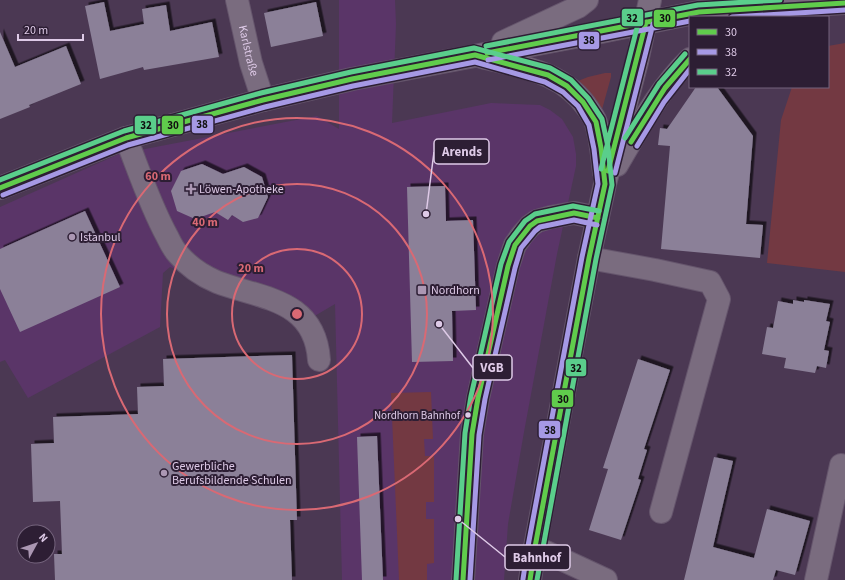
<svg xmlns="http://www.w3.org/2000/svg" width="845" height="580" font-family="'Source Sans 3',sans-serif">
  <defs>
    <filter id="shadow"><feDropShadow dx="3.5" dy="-3.5" stdDeviation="0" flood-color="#0009"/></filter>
  </defs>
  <rect width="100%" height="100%" fill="#4b3853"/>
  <path fill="#5a3568" d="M 339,0 L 395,0 L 396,24 L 392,123 L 491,103 L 540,105 L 550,110 L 562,119 L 573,137 L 576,154 L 576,166 L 557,254 L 524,432 L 508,524 L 504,580 L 342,580 L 335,304 L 301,324 L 170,267 L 163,273 L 160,327 L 28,398 L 5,360 L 0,362 L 0,207 L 119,154 L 317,116 L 339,129 Z"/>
  <path fill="#733942" d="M 845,43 L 845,272 L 767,263 L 781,120 L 792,87 L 828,87 L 828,46 Z
    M 605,73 L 611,73 L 611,77 L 601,113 L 590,95 L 578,81 L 588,77 Z
    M 431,392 L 433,439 L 424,439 L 425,456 L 434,456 L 434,502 L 426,502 L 426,519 L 434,519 L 434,563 L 427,564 L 427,580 L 399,580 L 391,393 Z"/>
  <path fill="#8b8098" filter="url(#shadow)" d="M 104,2 L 110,31 L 144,24 L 142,9 L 166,5 L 170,31 L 212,22 L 219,57 L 144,70 L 143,67 L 100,79 L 85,6 Z
    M 316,2 L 323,36 L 271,47 L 264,13 Z
    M 0,32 L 15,67 L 66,46 L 81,84 L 29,105 L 30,107 L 0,119 Z
    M 696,87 L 717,87 L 753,136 L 746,224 L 763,225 L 760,258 L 661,249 L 670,146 L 658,145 L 660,128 L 667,129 Z
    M 202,164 L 223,174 L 244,167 L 262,177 L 268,197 L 258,218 L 243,222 L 232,215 L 228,220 L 215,212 L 195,219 L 177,211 L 171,191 L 181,171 Z
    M 445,186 L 446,221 L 473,220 L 476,310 L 452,311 L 453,361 L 412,362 L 407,187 Z
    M 85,211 L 120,287 L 20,332 L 0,289 L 0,249 Z
    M 793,300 L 804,302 L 804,300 L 830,304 L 826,321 L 830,322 L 824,350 L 829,351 L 826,368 L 817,366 L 815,373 L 784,368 L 786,358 L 762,354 L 767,327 L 773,328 L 778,301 L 793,304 Z
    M 292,355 L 297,520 L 290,520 L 292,580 L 55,580 L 54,554 L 62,554 L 60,501 L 33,502 L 31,444 L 54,443 L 53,417 L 138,414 L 137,387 L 164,386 L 163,359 Z
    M 638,359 L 670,370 L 644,449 L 647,450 L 638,479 L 641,480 L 621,540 L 589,530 L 608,469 L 603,468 Z
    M 377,436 L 383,580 L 362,580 L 357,437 Z
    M 714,457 L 733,461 L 713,547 L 754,558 L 767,509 L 810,521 L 795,575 L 776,570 L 773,580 L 684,580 Z"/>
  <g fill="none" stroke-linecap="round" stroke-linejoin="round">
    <defs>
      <g id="minor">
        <path id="s1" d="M 237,0 L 251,63 L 263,100"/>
        <path d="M 503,42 L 578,7 L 587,0"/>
        <path d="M 482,57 C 523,67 564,72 589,110 C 591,114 595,118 596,123 C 601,139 602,156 604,172"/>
        <path d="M 126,138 C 139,171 150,205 167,236 C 170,242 173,249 178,254 C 188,266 203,276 217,282 C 262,299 315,299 319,360"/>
        <path d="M 617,165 C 639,128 659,89 690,59"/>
        <path d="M 0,188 L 126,138 L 263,100 L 352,79 L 601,32 L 699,12 L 845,3"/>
        <path d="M 589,258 L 655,270 L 710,282 L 719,299 L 661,512"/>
        <path d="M 535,547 L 606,580"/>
        <path d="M 463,580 L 472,434 L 478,398 L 508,266 L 515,245 L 522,235 L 530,226 L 537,221 L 551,217 L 574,213 L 598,218"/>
        <path d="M 530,580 L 535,547 L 589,258 L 605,184 L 637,62 L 650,0"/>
        <path d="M 816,580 L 841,465"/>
      </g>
    </defs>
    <use href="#minor" stroke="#65556c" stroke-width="24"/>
    <use href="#minor" stroke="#7a6c7f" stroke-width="22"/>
    <defs>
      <path id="bus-1" d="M 487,53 L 699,12 L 845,3
        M 631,142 L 665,88 L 690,59
        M 608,171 L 646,22
        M 0,188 L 126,138 L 263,100 L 352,79 L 475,55 L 548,75 L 567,86 L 583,102 L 596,122 L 601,148 L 605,184 L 589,258 L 535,547 L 530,580
        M 463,580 L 472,434 L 478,398 L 508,266 L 515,245 L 530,226 L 537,221 L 574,213 L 598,218"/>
      <path id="bus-2" d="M 732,17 L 845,10
        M 488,60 L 690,21
        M 637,146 L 664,102 L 690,69
        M 615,173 L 653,24
        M 3,195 L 128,145 L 265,107 L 353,86 L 475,62 L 545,82 L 563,92 L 578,106 L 589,125 L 594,149 L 598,184 L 582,257 L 528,546 L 523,579
        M 470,580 L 479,435 L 485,399 L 515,268 L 521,248 L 535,231 L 540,227 L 574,220 L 597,225"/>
      <path id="bus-3" d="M 486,46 L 698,5 L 780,0
        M 625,138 L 659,84 L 685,54
        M 601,169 L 639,20
        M 0,180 L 124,131 L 261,93 L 351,72 L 474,48 L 550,68 L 571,80 L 588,98 L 602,119 L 608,147 L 612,185 L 596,259 L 537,580
        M 456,580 L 465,433 L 471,396 L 501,264 L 509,242 L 525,221 L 535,214 L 573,206 L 599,211"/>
    </defs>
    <use href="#bus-1" stroke="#2d1e34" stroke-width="8"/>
    <use href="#bus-2" stroke="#2d1e34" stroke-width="8"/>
    <use href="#bus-3" stroke="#2d1e34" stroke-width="8"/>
    <use href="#bus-1" stroke="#60cc4c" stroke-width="5"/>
    <use href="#bus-2" stroke="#a699e5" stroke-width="5"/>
    <use href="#bus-3" stroke="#5ace8b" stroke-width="5"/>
  </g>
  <g fill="none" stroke="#d96974" stroke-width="2">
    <circle cx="297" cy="314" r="65"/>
    <circle cx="297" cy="314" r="130"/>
    <circle cx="297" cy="314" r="196"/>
  </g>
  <g fill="#ab97b3" stroke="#2d1e34" stroke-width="1.5">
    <path d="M189 183h4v4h4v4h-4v4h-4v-4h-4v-4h4z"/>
    <circle cx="72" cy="237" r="4"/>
    <rect x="417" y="285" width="10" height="10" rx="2"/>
    <circle cx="164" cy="473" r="4"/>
  </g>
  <circle fill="#decae7" stroke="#2d1e34" stroke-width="1.5" cx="468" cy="415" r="3.5"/>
  <g text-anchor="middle" stroke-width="4" stroke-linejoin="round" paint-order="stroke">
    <g font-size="11" fill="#decae7" stroke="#2d1e34" text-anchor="end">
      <text x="460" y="419">Nordhorn Bahnhof</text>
    </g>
    <g font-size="12" fill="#decae7" stroke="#2d1e34">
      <text dy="4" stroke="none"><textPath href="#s1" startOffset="52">Karlstraße</textPath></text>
    </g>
    <g font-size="12" fill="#decae7" stroke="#2d1e34" text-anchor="start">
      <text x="199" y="193">Löwen-Apotheke</text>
      <text x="80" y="241">Istanbul</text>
      <text x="431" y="294">Nordhorn</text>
      <text x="172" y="470">Gewerbliche<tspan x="172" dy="14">Berufsbildende Schulen</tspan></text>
    </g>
  </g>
  <circle cx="297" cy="314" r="6" fill="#d96974" stroke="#2d1e34" stroke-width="2"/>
  <g font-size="12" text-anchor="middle" font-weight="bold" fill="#d96974" stroke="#2d1e34" stroke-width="4" stroke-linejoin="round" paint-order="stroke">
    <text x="158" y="180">60 m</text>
    <text x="205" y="226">40 m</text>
    <text x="251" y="272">20 m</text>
  </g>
  <path fill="none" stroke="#decae7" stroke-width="1.5" d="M426 214L434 152M439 324L473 368M458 519L505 557"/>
  <g fill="#decae7" stroke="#2d1e34" stroke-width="1.5">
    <circle cx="426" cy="214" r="4"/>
    <circle cx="439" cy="324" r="4"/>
    <circle cx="458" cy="519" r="4"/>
  </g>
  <g fill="#2d1e34" stroke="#decae7" stroke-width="1.5">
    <rect x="434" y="139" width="55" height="25" rx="4"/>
    <rect x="473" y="355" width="39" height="25" rx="4"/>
    <rect x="505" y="545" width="65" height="25" rx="4"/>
  </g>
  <g font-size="13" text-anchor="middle" font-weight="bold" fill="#decae7">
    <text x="462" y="156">Arends</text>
    <text x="492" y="372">VGB</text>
    <text x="537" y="562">Bahnhof</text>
  </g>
  <g stroke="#2d1e34" stroke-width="1.5">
    <rect x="621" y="8" width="23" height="19" rx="4" fill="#5ace8b"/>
    <rect x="653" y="9" width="23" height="19" rx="4" fill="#60cc4c"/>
    <rect x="578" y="31" width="22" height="19" rx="4" fill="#a699e5"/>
    <rect x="191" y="115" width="23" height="19" rx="4" fill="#a699e5"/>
    <rect x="134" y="115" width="23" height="20" rx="4" fill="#5ace8b"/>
    <rect x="161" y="115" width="23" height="20" rx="4" fill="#60cc4c"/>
    <rect x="565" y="358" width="22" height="19" rx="4" fill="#5ace8b"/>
    <rect x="551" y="389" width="23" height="19" rx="4" fill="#60cc4c"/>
    <rect x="538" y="420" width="23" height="19" rx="4" fill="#a699e5"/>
  </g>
  <g font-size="11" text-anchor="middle" font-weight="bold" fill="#111">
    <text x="632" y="22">32</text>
    <text x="665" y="22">30</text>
    <text x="589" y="44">38</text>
    <text x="202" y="128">38</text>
    <text x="146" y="129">32</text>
    <text x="173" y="129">30</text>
    <text x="576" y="372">32</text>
    <text x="563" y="403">30</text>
    <text x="550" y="434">38</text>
  </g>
  <rect x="689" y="16" width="140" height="72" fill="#2d1e34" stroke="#74637c"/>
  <rect x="697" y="29" width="20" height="6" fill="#60cc4c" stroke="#74637c"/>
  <text x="725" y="36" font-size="12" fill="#decae7">30</text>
  <rect x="697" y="49" width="20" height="6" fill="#a699e5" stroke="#74637c"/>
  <text x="725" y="56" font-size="12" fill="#decae7">38</text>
  <rect x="697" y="69" width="20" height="6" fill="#5ace8b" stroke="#74637c"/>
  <text x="725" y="76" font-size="12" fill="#decae7">32</text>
  <g transform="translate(36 544) rotate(50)"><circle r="19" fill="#2d1e34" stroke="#74637c"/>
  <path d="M0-3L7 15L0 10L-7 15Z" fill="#ab97b3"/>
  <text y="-6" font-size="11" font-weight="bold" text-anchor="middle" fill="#decae7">N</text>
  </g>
  <path d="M18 34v6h65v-6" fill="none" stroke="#decae7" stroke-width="2"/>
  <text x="24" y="34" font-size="12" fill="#decae7" stroke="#2d1e34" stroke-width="3" paint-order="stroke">20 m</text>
</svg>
